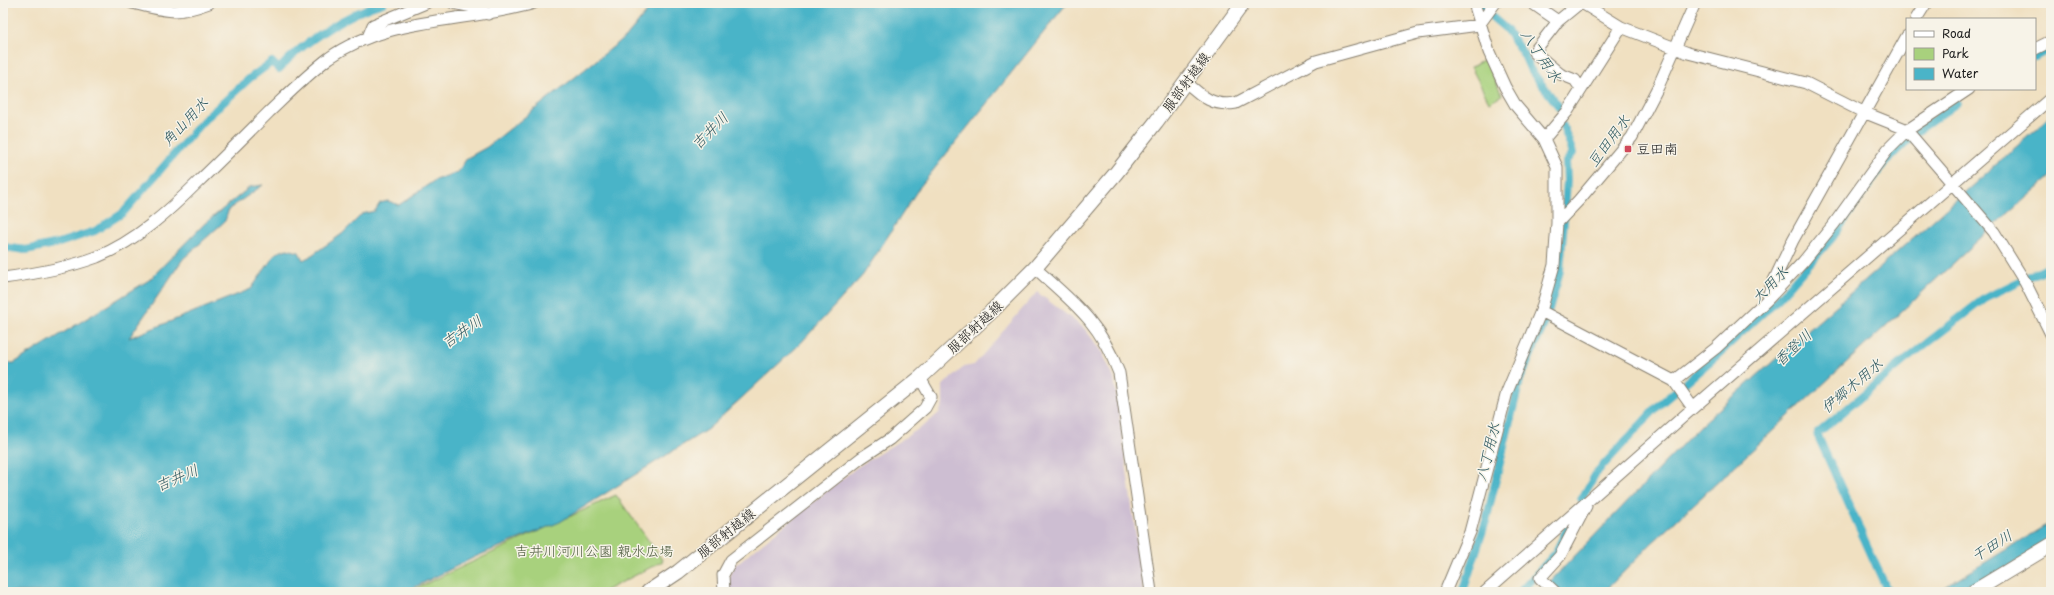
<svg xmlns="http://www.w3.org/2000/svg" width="2054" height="595" font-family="'Playpen Sans','Klee One',sans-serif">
  <rect width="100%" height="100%" fill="#f7f3e8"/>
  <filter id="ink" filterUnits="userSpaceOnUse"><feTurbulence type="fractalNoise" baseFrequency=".025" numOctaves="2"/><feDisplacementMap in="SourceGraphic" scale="8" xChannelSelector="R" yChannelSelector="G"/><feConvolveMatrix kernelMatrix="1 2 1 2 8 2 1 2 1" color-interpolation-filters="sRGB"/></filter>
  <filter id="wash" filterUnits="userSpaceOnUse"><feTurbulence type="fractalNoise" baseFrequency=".012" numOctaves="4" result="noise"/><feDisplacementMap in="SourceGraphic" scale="16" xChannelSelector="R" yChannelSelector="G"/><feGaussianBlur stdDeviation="0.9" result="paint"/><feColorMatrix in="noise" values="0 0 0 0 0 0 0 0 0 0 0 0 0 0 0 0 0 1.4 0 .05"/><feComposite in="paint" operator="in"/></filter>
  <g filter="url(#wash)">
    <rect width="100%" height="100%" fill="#f0e0c1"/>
    <path fill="#cdbed2" d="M 1037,292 L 1084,328 L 1101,350 L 1114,378 L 1144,592 L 729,592 L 729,576 L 735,565 L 856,468 L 925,425 L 939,413 L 943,404 L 943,385 L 964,367 L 974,365 Z"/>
    <path fill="#a8d17d" stroke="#62764c" d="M 1486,59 L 1502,95 L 1489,102 L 1471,67 Z
      M 616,495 L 663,561 L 603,592 L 408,592 Z"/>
    <path fill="#4ab4c8" stroke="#336872" d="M 654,3 L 1069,3 L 1064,7 L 919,188 L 863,275 L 799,345 L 708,429 L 560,522 L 475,557 L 405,592 L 3,592 L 3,363 L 14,363 L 149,280 L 204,224 L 250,187 L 263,185 L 229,209 L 225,221 L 183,259 L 129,338 L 251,289 L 276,253 L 287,249 L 299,252 L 303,260 L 309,257 L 342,234 L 362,214 L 375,211 L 380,203 L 388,201 L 399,205 L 435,180 L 458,172 L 467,158 L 487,147 L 628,35 Z
      M 2051,116 L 2051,176 L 1986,233 L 1652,543 L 1604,592 L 1540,592 L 1701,425 Z
      M 2051,522 L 2051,541 L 1968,592 L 1937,592 Z"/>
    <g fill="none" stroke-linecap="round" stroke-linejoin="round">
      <path stroke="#4ab4c8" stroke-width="8" d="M 1482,3 L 1484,8
        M 1492,17 L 1506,29 L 1524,55 L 1530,69 L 1563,112
        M 2035,57 L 2051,48
        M 1563,126 L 1573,153 L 1566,162 L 1567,180 L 1565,210
        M 3,247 L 26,250 L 59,243 L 95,231 L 123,213 L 203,121 L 250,78 L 272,62 L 279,69 C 303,42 348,13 383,3
        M 1549,310 L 1560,271 L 1564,219
        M 1581,500 L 1597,472 L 1658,406 L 1713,359 L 1779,298 L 1833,237 L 1885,162 L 1915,133 L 1957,103
        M 1463,592 L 1486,521 L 1520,380 L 1546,320
        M 1520,592 L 1555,554 L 1568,527
        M 1888,592 L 1817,434 L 1905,360 L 1985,298 L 2051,266"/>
    </g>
  </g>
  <g filter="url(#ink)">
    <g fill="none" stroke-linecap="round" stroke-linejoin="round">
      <defs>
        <path id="minor" d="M 132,3 C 167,11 174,16 209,3
          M 453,3 L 478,8 L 488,14
          M 1532,3 L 1558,21
          M 1580,3 L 1558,21 L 1534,52 L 1560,74 L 1575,80 L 1581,89
          M 1582,3 L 1621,27
          M 1916,19 L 1926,3
          M 368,37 L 373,25 L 426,3
          M 2035,49 L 2051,41
          M 1186,82 C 1202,97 1214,107 1236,103 L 1316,61 L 1418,33 L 1479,25 L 1495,3
          M 1544,139 L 1567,112 L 1621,27 L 1688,53 L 1806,83 L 1863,112 L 1903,128 L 1909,133 L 1994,232 L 2025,282 L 2051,334
          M 1557,223 L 1579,200 L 1632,137 L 1658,87 L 1695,3
          M 1035,268 C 1074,303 1100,322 1119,373 L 1151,592
          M 3,278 C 34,274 67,268 97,257 C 136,241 169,211 198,182 C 222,159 246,135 269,112 C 288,94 308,74 329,58 C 388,16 467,23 534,3
          M 1767,300 L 1803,262 L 1834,224 L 1888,149 L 1906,131 L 1969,89
          M 1541,311 L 1674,381 L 1693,408
          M 1674,381 L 1716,348 L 1767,300 L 1771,287 L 1793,240 L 1907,36
          M 724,592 L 723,575 L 731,560 L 861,458 L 890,439 L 925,408 L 931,397 L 920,378
          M 1445,592 L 1470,532 L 1507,392 L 1541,311 L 1554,265 L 1557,223 L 1557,167 L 1544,139 L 1516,106 L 1505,87 L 1489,52 L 1474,3
          M 1485,592 L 1693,408 L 2051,98
          M 1555,592 L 1540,578 L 1560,556 L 1586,506"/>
        <path id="major" d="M 648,592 L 678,572 L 920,378 L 991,312 L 1035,268 L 1116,173 L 1156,122 L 1243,3
          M 1973,592 L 2051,545"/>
      </defs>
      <use href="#minor" stroke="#867e6e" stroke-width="13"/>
      <use href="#major" stroke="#867e6e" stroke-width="16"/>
      <use href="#minor" stroke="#fff" stroke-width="11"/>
      <use href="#major" stroke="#fff" stroke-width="14"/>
    </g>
  </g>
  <rect fill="#d1495b" stroke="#f7f3e8" stroke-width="1.5" x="1624" y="145" width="8" height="8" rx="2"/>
  <g text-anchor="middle" stroke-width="3" stroke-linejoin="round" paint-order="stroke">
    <g font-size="14" fill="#1c1c1c" stroke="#f7f3e8">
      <text transform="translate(1186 82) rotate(-54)" y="5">服部射越線</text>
      <text transform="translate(975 327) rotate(-43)" y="5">服部射越線</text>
      <text transform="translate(726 533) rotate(-39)" y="5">服部射越線</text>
    </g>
    <g font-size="14" fill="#1c1c1c" stroke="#f7f3e8" text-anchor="start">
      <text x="1636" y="154">豆田南</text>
    </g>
    <g font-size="14" fill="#4d5b3e" stroke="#f7f3e8">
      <text x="594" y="556">吉井川河川公園 親水広場</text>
    </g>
    <g font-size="15" font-style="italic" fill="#2e5961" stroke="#f7f3e8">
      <text transform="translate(1541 56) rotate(56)" y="5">八丁用水</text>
      <text transform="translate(185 122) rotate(-47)" y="5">角山用水</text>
      <text transform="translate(710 131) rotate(-45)" y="5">吉井川</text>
      <text transform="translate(1609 141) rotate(-53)" y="5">豆田用水</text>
      <text transform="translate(1770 285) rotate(-45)" y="5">大用水</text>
      <text transform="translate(462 332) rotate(-34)" y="5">吉井川</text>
      <text transform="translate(1793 348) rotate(-43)" y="5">香登川</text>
      <text transform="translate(1852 386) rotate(-40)" y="5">伊郷木用水</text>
      <text transform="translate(1488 452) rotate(-76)" y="5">八丁用水</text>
      <text transform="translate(177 478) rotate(-23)" y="5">吉井川</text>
      <text transform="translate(1992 546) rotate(-32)" y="5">干田川</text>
    </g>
  </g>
  <rect width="2054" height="595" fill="none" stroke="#f7f3e8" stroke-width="16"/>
  <rect x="1906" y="18" width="130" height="72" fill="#f7f3e8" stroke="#9f9d96"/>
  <rect x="1914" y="31" width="20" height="6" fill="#ffffff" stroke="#9f9d96"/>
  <text x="1942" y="38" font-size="12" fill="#1c1c1c">Road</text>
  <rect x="1914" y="48" width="20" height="12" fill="#a8d17d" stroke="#9f9d96"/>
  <text x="1942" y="58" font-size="12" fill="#1c1c1c">Park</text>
  <rect x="1914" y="68" width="20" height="12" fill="#4ab4c8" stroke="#9f9d96"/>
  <text x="1942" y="78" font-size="12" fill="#1c1c1c">Water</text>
</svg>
